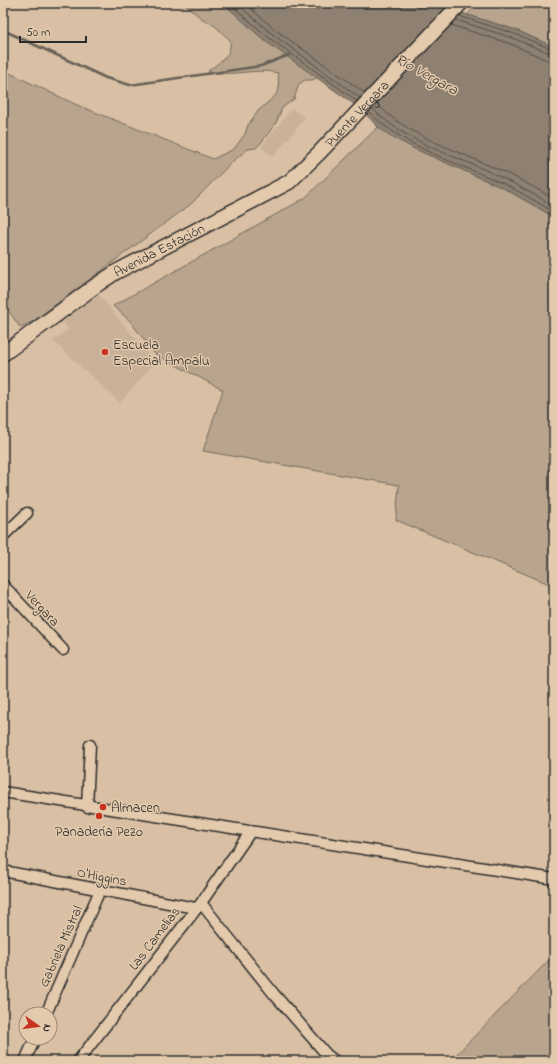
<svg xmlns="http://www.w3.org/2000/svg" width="557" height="1064" font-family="'Indie Flower',sans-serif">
  <rect width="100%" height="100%" fill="#d9c0a4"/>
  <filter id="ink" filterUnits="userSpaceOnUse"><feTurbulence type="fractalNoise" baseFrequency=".025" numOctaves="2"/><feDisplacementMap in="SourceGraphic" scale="8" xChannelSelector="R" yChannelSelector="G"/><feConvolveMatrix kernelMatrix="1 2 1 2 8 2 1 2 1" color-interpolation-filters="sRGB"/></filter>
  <g filter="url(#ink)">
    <path fill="#c9b299" d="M 292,108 L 305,118 L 273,157 L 261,147 Z
      M 99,295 L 155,362 L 120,403 L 53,341 L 68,329 L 62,321 Z"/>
    <path fill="#b9a58e" stroke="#72685c" d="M 183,3 L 223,3 L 265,41 L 319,77 L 312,80 L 305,80 L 299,84 L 294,99 L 282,108 L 276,123 L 261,143 L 256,148 L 248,149 L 233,161 L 191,204 L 32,322 L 20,327 L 3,303 L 3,70 L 77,105 L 213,159 L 234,149 L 245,134 L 248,125 L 258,111 L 275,96 L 279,89 L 278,73 C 255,67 231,78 208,71 C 220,61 232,57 230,40 L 215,26 L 201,18 Z
      M 478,3 L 554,3 L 554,47 L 516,30 L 467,15 Z
      M 378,127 L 413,148 L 505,189 L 554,217 L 554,586 L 396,520 L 399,485 L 203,451 L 223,390 L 155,354 L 130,321 L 113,306 L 305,198 Z
      M 554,955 L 554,1061 L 450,1061 Z"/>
    <path fill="#8e8171" stroke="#665f55" d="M 223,3 L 440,3 L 462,13 L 516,30 L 554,47 L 554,217 L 505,189 L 413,148 L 392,137 L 378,127 L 361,109 L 265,41 Z"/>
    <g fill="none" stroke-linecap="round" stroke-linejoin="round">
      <path stroke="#534d47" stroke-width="1" d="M 229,3 L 268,37 L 357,101
        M 236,3 L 271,33 L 360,98
        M 245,3 L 274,29 L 365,93
        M 459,16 L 515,34 L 554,50
        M 456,20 L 513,38 L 554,55
        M 451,25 L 511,44 L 547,60 L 554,61
        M 377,104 C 406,134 446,146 483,163 C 508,173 531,185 554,199
        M 372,108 C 402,139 443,152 481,168 C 506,179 530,192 554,206
        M 369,112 C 406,149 459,163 506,185 C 523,193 538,203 554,212"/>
      <path stroke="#665f55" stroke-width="2.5" d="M 3,30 L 106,78 L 130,85 L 261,66 L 289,55"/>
      <defs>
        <path id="minor" d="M 3,536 L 27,513
          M 3,585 L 63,650
          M 3,792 L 554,879
          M 87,807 L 90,745
          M 3,871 L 195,908
          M 201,903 L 274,994 L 327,1055 L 335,1061
          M 46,1014 L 100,890
          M 3,1060 L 5,1061
          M 25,1061 L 35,1038
          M 78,1061 L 201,903 L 251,831"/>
        <g id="secondary">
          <path id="s1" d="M 3,354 L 98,284 L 116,272 L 289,182 L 319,153 L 461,3"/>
        </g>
      </defs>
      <use href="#minor" stroke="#2b2b2b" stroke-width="13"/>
      <use href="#secondary" stroke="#2b2b2b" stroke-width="17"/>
      <use href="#minor" stroke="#e4caac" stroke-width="10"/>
      <use href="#secondary" stroke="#e4caac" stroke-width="14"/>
    </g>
  </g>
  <g fill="#c8321e" stroke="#e4caac" stroke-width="1.5">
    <circle cx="105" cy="352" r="4"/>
    <circle cx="103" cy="807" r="4"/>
    <circle cx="99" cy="816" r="4"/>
  </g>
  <g text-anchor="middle" stroke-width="3" stroke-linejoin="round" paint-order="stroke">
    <g font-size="14" fill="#2b2b2b" stroke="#e4caac">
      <text dy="5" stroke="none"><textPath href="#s1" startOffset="431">Puente Vergara</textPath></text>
      <text dy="5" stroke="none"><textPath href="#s1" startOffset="188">Avenida Estación</textPath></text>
      <text transform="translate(43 608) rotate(47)" y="5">Vergara</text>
      <text transform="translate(102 876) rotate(11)" y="5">O'Higgins</text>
      <text transform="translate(154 938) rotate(-53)" y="5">Las Camelias</text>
      <text transform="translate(60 946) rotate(-66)" y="5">Gabriela Mistral</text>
    </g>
    <g font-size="14" fill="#2b2b2b" stroke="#e4caac" text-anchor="start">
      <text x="113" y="349">Escuela<tspan x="113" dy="16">Especial Ampalu</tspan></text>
      <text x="111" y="812">Almacen</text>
      <text x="99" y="836" text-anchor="middle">Panadería Pezo</text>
    </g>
    <g font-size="15" font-style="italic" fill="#44403c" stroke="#e4caac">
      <text transform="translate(427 74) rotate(29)" y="5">Río Vergara</text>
    </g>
  </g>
  <rect width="557" height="1064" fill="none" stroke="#e4caac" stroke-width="16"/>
  <rect x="8" y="8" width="541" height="1048" fill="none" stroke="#2b2b2b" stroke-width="1.5" filter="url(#ink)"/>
  <g transform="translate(38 1026) rotate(104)"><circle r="19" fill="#e4caac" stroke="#9a8a78"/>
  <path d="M0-3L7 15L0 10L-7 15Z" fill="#c8321e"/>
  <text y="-6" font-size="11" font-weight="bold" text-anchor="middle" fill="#2b2b2b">N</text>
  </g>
  <path d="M20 36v6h66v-6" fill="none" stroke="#2b2b2b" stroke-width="2"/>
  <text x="26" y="36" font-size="12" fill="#2b2b2b" stroke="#e4caac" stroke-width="3" paint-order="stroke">50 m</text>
</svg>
